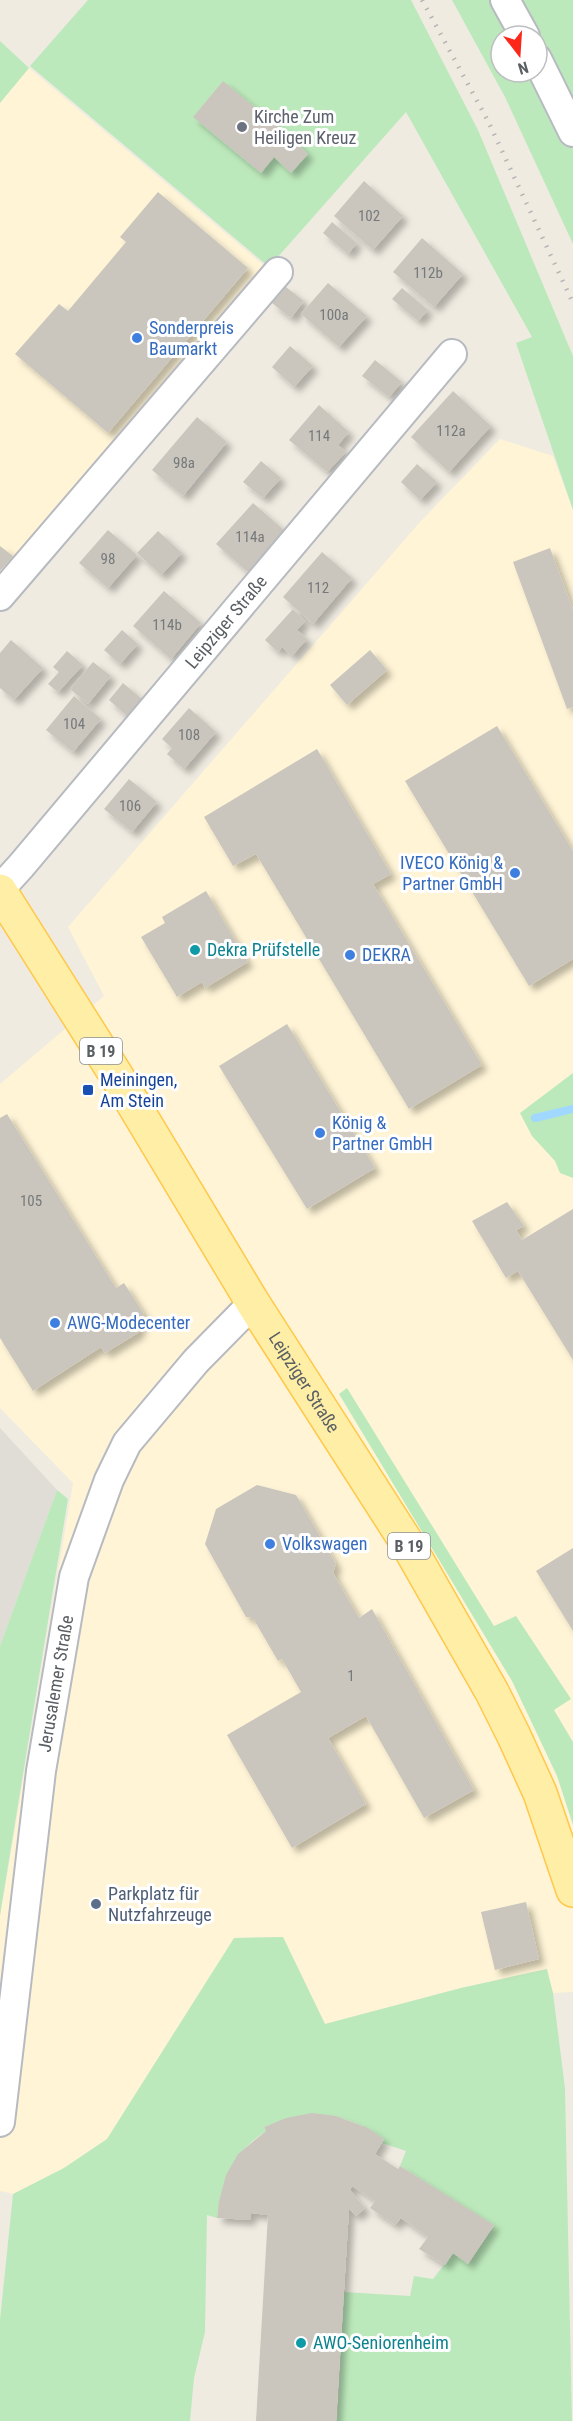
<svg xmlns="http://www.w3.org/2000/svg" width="573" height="2421" font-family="'Roboto Condensed',sans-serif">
  <defs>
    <filter id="shadow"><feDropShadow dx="5.5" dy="5.5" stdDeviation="3" flood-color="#0004"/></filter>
  </defs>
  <rect width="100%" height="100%" fill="#efebe1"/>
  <path fill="#fff4d6" d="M 29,68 L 268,269 L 0,579 L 0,103 Z
    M 500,439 L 553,456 L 573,510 L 573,1992 L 553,1993 L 546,1969 L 461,1988 L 325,2024 L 283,1937 L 235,1938 L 107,2139 L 64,2168 L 13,2194 L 0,2191 L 0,1917 L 73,1483 L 0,1408 L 0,1084 L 104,996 L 68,927 L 420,522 Z"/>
  <path fill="#dfddd6" d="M 0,1428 L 57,1490 L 0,1646 Z"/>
  <path fill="#bce9bb" d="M 88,0 L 411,0 L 478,130 L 573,356 L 573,510 L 516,343 L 532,337 L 406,112 L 269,267 L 30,66 Z
    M 452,0 L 496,0 L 516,36 L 501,36 L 501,72 L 535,72 L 573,147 L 573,244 L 505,97 Z
    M 511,0 L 573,0 L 573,117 L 537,48 L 537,36 Z
    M 0,41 L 29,68 L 0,103 Z
    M 573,1073 L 573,1178 L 560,1173 L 555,1161 L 532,1136 L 520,1113 Z
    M 347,1388 L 494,1626 L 516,1616 L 571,1699 L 554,1710 L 573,1742 L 573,1825 L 557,1776 L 512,1681 L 339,1394 Z
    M 57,1490 L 68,1499 L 0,1915 L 0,1646 Z
    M 283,1937 L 325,2024 L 461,1988 L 547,1969 L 553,1993 L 565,2088 L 572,2421 L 337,2421 L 344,2292 L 410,2296 L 414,2276 L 433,2279 L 453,2253 L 468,2263 L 494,2226 L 400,2166 L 406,2151 L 382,2143 L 384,2139 C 343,2111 310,2108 264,2127 L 266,2131 C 232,2154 222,2178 217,2218 L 207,2215 L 205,2332 L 194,2378 L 190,2421 L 0,2421 L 0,2320 L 13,2194 L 64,2168 L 107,2139 L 234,1938 Z"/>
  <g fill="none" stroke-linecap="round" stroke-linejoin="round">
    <path stroke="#a1d8ff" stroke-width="8" d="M 535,1118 L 573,1109"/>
  </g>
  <path fill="#cac6be" filter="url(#shadow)" d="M 223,81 L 291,137 L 308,154 L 291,173 L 274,157 L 261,173 L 193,117 Z
    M 364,181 L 403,216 L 373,250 L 334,216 Z
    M 158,192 L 248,268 L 108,433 L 15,354 L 59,304 L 68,311 L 126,242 L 120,237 Z
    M 332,222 L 357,243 L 348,254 L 323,233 Z
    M 422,238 L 463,274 L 434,307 L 393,272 Z
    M 328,283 L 367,316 L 339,347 L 301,314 Z
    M 286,287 L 304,301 L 291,318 L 272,303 Z
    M 402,288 L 428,310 L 418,321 L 392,299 Z
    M 290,346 L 313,366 L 294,387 L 272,367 Z
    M 375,360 L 402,382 L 389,397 L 362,376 Z
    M 453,391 L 491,426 L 449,472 L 411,437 Z
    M 319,405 L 349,432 L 338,445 L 346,452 L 327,472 L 289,440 Z
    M 197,417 L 227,442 L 183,496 L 152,470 Z
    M 261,461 L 281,478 L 263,498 L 243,482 Z
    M 417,464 L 437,482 L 420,500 L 401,482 Z
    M 253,503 L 285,531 L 248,572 L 216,544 Z
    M 108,530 L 137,555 L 108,588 L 79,563 Z
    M 158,531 L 182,553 L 161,575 L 137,553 Z
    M 0,546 L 13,556 L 0,571 Z
    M 550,548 L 573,610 L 573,707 L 567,709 L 513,562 Z
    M 322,552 L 352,578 L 313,624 L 283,597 Z
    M 164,591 L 201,623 L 171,659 L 133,626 Z
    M 293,609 L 305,621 L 297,630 L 307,639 L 292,656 L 282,647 L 278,652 L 265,640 Z
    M 122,630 L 138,644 L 120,664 L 104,650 Z
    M 11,640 L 43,668 L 14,700 L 0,688 L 0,653 Z
    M 370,650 L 387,670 L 347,705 L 330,685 Z
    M 67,651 L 83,665 L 58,692 L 48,684 L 59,672 L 53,667 Z
    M 93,662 L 111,676 L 88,704 L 70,689 Z
    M 123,683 L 150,706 L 135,723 L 109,700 Z
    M 74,696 L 101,719 L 73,752 L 46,730 Z
    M 189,708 L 216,732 L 184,769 L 167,754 L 172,748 L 162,739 Z
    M 497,726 L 573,851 L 573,959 L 529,986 L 405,781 Z
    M 317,749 L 391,874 L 373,884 L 482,1065 L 409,1109 L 256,854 L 233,866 L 204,817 Z
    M 129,779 L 157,802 L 132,832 L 104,809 Z
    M 206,891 L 248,962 L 205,988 L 202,982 L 177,997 L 141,937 L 165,923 L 162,917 Z
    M 287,1024 L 375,1168 L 307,1209 L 219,1066 Z
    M 7,1114 L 116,1288 L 124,1283 L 144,1314 L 138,1333 L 105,1353 L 101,1347 L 33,1391 L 0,1338 L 0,1118 Z
    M 507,1202 L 524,1226 L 516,1230 L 522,1240 L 573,1209 L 573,1360 L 518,1271 L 506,1278 L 472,1221 Z
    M 257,1485 L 296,1495 L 336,1564 L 333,1573 L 359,1618 L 372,1609 L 474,1790 L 424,1818 L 366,1716 L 328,1738 L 366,1804 L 292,1848 L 227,1735 L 301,1692 L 282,1659 L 278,1661 L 253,1618 L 246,1617 L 205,1544 L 216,1509 Z
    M 573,1548 L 573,1631 L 536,1571 Z
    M 526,1902 L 539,1959 L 495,1970 L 481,1912 Z
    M 312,2113 L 336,2116 L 368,2128 L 384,2139 L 375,2154 L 398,2169 L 400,2166 L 494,2225 L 468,2264 L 453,2253 L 445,2265 L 419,2249 L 428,2237 L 401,2218 L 395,2225 L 370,2208 L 375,2201 L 352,2186 L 350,2190 L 365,2208 L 356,2216 L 349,2209 L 336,2421 L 256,2421 L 268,2215 L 251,2213 L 250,2220 L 217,2218 L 219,2201 L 226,2175 L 238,2154 L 266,2131 L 264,2127 L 286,2118 Z"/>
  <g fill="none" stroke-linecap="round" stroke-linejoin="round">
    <defs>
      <g id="street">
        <path d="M 505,0 L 525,36"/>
        <path d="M 537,59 L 573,132"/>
        <path d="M 0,596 L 278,272"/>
        <path id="s1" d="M 0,889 L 21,866 L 452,354"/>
        <path id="s2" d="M 0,2122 L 41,1771 L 74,1577 L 109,1480 L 127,1443 L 196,1361 L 253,1303"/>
      </g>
      <g id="primary">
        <path id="s3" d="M 0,891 L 116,1075 L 253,1303 L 407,1543 L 492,1692 L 514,1736 L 540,1793 L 573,1890"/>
      </g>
    </defs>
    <use href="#street" stroke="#b7bac0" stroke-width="32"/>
    <use href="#primary" stroke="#ffc84a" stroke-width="36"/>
    <use href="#street" stroke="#fff" stroke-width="28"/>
    <use href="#primary" stroke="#ffeea6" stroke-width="33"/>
    <path stroke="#b4b5b5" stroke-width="4.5" stroke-dasharray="1.5 8" stroke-linecap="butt" d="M 422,0 L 488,121 L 573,303"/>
  </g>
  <circle fill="#6b7280" stroke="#fff" stroke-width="2" cx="242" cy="127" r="6"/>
  <g fill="#3f7fe0" stroke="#fff" stroke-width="2">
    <circle cx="137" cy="338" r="6"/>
    <circle cx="515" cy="873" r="6"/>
    <circle cx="350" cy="955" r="6"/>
    <circle cx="320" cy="1133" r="6"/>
    <circle cx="55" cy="1323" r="6"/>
    <circle cx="270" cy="1544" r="6"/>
  </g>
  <g fill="#0f9aa8" stroke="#fff" stroke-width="2">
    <circle cx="195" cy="950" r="6"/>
    <circle cx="301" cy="2343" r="6"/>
  </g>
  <rect fill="#1a4fb4" stroke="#fff" stroke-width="2" x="82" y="1084" width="12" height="12" rx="3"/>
  <circle fill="#5c6f8a" stroke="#fff" stroke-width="2" cx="96" cy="1904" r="6"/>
  <g text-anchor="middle" stroke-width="6" stroke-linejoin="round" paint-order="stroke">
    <g font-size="15" fill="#76797a">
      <text x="369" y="221">102</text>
      <text x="428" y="278">112b</text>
      <text x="334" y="320">100a</text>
      <text x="451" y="436">112a</text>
      <text x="319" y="441">114</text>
      <text x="184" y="468">98a</text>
      <text x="250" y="542">114a</text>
      <text x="108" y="564">98</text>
      <text x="318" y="593">112</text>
      <text x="167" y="630">114b</text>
      <text x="74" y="729">104</text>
      <text x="189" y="740">108</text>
      <text x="130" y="811">106</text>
      <text x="31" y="1206">105</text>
      <text x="351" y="1681">1</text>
    </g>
    <g fill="#fff" stroke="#8c8f92" stroke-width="1.5">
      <rect x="80" y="1038" width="42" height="26" rx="4.5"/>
      <rect x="388" y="1533" width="42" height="26" rx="4.5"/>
    </g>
    <g font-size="16" font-weight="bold" fill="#5a5f64">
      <text x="101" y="1057">B 19</text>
      <text x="409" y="1552">B 19</text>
    </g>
    <g font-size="18" fill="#5b616d" stroke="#fff" text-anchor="start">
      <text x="254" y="123">Kirche Zum<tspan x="254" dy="21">Heiligen Kreuz</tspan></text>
    </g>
    <g font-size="18" fill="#366cbe" stroke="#fff" text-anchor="start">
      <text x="149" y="334">Sonderpreis<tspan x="149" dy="21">Baumarkt</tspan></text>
      <text x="503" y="869" text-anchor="end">IVECO König &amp;<tspan x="503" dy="21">Partner GmbH</tspan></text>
      <text x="362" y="961">DEKRA</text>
      <text x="332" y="1129">König &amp;<tspan x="332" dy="21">Partner GmbH</tspan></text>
      <text x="67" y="1329">AWG-Modecenter</text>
      <text x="282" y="1550">Volkswagen</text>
    </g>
    <g font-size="18" fill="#5a5f64" stroke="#fff">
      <text dy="6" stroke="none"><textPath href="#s1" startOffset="350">Leipziger Straße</textPath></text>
      <text dy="6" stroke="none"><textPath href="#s3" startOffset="578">Leipziger Straße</textPath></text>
      <text dy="6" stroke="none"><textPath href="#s2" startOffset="442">Jerusalemer Straße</textPath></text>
    </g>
    <g font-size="18" fill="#0d838f" stroke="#fff" text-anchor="start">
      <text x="207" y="956">Dekra Prüfstelle</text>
      <text x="313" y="2349">AWO-Seniorenheim</text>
    </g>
    <g font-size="18" fill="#164399" stroke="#fff" text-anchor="start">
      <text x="100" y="1086">Meiningen,<tspan x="100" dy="21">Am Stein</tspan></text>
    </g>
    <g font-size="18" fill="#4e5e75" stroke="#fff" text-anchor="start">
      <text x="108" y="1900">Parkplatz für<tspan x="108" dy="21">Nutzfahrzeuge</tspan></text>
    </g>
  </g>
  <g transform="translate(519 54) rotate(163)"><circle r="28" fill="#ffffff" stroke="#bdbfc1" stroke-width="1.5"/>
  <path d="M0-4.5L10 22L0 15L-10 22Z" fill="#fb271b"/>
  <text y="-9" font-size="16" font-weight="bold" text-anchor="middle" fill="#5a5f64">N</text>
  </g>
</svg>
